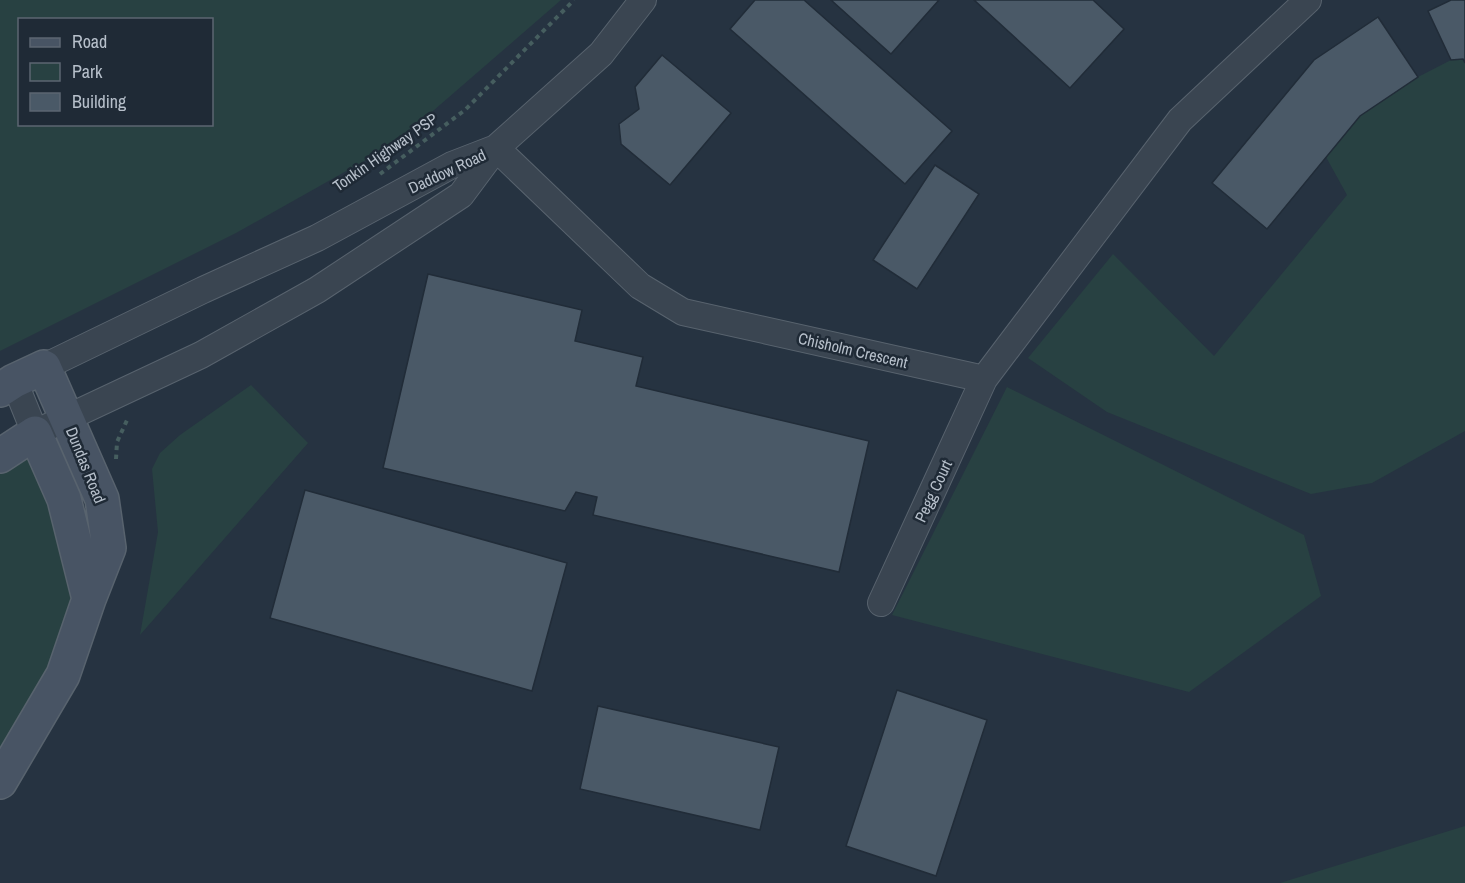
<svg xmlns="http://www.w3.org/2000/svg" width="1465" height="883" font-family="'Archivo Narrow',sans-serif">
  <rect width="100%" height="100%" fill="#263341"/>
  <path fill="#284142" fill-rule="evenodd" d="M 0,0 L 561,0 L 396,143 L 236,233 L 0,351 ZM 20,20 L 212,20 L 212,124 L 20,124 Z
    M 1463,59 L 1465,63 L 1465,431 L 1372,483 L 1311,494 L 1107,412 L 1028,358 L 1113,254 L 1214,356 L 1347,195 L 1326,157 L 1360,116 L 1418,77 L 1451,60 Z
    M 251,385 L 308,443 L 140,635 L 158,532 L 152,469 L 160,453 L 180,435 Z
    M 1007,387 L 1304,535 L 1321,596 L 1189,692 L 892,615 Z
    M 35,433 L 89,599 L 0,782 L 0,456 Z
    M 1465,826 L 1465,883 L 1280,883 Z"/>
  <path fill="#4a5967" stroke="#212c38" stroke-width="1.5" d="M 755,0 L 804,0 L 952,131 L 905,184 L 730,29 Z
    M 831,0 L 939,0 L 891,54 Z
    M 974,0 L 1093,0 L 1124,29 L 1070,88 Z
    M 1451,0 L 1465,0 L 1465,63 L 1463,59 L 1451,60 L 1428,11 Z
    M 1378,17 L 1418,77 L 1360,116 L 1267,229 L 1212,183 L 1314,60 Z
    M 662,55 L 731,113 L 670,185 L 621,144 L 619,124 L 639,109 L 635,87 Z
    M 935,165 L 979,194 L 917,289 L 873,260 Z
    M 428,274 L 582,310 L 575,341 L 643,357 L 636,386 L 869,441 L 839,572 L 593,515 L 597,497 L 576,492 L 565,511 L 383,468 Z
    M 305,490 L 567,563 L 532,691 L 270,618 Z
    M 897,690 L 987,720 L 936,876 L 846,846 Z
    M 598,706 L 779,747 L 760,830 L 580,789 Z"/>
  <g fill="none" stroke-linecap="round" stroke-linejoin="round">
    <defs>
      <path id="minor" d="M 496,148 L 640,286 L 683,312 L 984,379 L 1180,120 L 1308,0
        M 44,367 L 203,290 L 317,238 L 452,165 L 496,148
        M 14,381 L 35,433 L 201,355 L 317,290 L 461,195 L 496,148 L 601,54 L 643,0
        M 881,603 L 984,379"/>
      <path id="secondary" d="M 0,390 L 14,381 L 44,367 L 102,499 L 109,548 L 89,599 L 63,675 L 0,782
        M 0,456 L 35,433 L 64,499 L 89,599"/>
    </defs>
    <use href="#minor" stroke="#58636e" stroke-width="28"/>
    <use href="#secondary" stroke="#58636e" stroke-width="36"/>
    <path stroke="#465e5f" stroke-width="4" stroke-dasharray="4.5 4.5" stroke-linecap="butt" d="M 380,174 L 465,110 L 574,0
      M 116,459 L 117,442 L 128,418"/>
    <use href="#minor" stroke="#3a4551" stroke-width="26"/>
    <use href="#secondary" stroke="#485464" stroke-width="33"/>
  </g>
  <g text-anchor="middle" stroke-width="5" stroke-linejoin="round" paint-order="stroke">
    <g font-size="16" fill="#b7c0cb" stroke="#1f2a36">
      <text transform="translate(385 152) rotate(-35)" y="6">Tonkin Highway PSP</text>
      <text transform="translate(447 171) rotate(-25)" y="6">Daddow Road</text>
      <text transform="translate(853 350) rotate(13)" y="6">Chisholm Crescent</text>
      <text transform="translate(86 465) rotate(68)" y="6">Dundas Road</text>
      <text transform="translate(933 491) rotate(-65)" y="6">Pegg Court</text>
    </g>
  </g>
  <rect x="18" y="18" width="195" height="108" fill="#1f2a36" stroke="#5c6672" stroke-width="1.5"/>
  <rect x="30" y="38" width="30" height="9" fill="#485464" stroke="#5c6672" stroke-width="1.5"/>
  <text x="72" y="48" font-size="18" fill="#b7c0cb">Road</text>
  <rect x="30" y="63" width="30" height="18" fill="#284142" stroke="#5c6672" stroke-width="1.5"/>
  <text x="72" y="78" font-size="18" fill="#b7c0cb">Park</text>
  <rect x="30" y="93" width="30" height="18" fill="#4a5967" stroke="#5c6672" stroke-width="1.5"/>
  <text x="72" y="108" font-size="18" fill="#b7c0cb">Building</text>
</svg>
